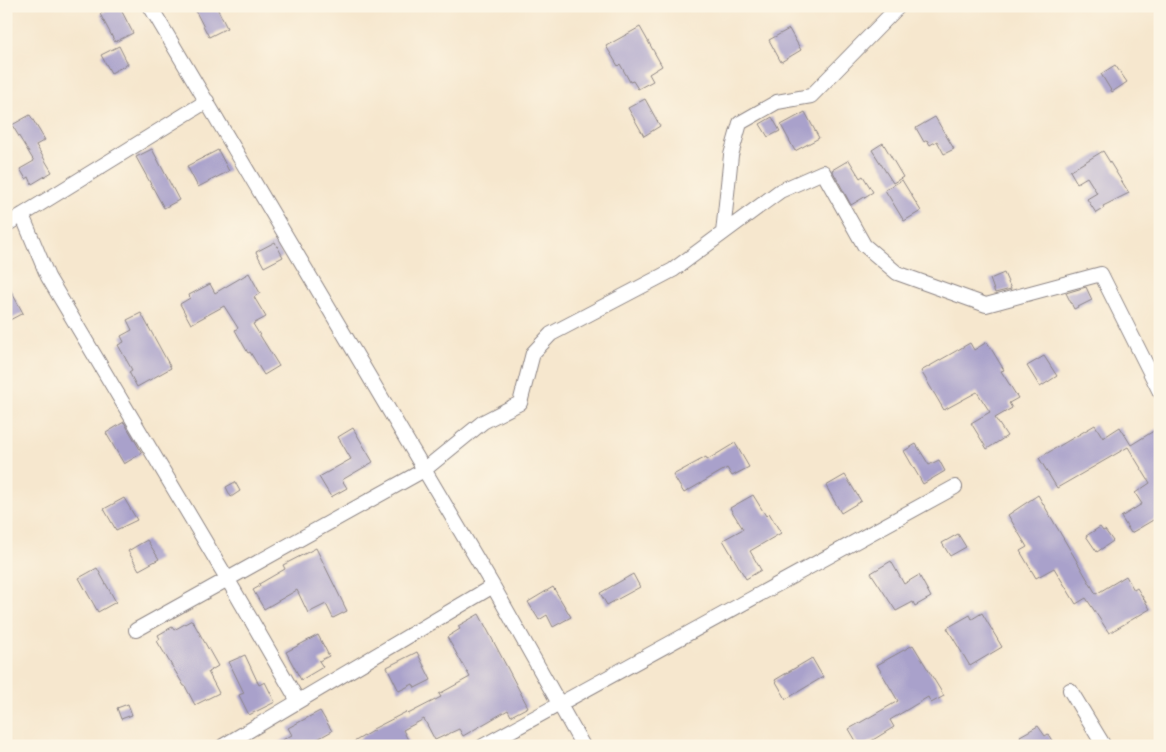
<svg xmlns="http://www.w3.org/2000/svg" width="1166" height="752" font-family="Kalam,sans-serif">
  <rect width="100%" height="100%" fill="#fcf5e5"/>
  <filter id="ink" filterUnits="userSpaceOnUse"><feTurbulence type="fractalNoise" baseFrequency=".02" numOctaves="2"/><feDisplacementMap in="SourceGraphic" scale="10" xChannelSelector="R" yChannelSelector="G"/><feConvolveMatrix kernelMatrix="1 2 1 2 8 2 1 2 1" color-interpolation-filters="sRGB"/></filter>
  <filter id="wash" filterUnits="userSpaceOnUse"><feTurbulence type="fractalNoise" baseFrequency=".0096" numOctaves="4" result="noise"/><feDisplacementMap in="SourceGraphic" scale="20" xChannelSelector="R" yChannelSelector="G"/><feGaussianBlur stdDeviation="1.12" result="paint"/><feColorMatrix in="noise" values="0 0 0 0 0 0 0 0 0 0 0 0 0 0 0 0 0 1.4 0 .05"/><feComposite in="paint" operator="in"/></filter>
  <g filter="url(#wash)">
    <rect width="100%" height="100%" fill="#f6e7ce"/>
    <g id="blocks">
      <path fill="#a9a1cb" d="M 115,6 L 119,6 L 133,33 L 115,42 L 100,14 Z
        M 193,6 L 216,6 L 227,28 L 209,37 Z
        M 640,27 L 662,66 L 649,74 L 653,81 L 638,89 L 633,81 L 630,82 L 620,64 L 618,66 L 606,46 Z
        M 789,29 L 801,50 L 781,62 L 769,40 Z
        M 119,46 L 128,64 L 111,73 L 101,55 Z
        M 1115,65 L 1127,82 L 1112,92 L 1101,74 Z
        M 645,99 L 660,126 L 644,136 L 628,108 Z
        M 805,112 L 819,138 L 795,151 L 781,125 Z
        M 30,115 L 45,140 L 36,145 L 52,172 L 32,184 L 29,177 L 26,179 L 20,169 L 34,161 L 12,125 Z
        M 772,117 L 780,131 L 768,137 L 760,124 Z
        M 935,117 L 954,149 L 944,154 L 937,141 L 930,145 L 927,140 L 924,142 L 916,128 Z
        M 883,143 L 903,177 L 893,183 L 872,150 Z
        M 152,149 L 179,200 L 164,208 L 136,157 Z
        M 218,150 L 229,171 L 198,187 L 187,166 Z
        M 1103,151 L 1129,193 L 1103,206 L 1104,208 L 1096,213 L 1087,199 L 1097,193 L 1087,177 L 1077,183 L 1070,171 Z
        M 849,160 L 860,178 L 863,176 L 873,192 L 851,205 L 832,170 Z
        M 902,180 L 921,211 L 904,221 L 885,190 Z
        M 275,242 L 283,257 L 264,267 L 256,252 Z
        M 249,273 L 260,293 L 254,297 L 266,317 L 253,324 L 279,366 L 264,375 L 250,352 L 248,353 L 235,330 L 238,328 L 224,306 L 191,324 L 180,304 L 190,298 L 189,295 L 210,284 L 215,293 Z
        M 1004,273 L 1011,289 L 995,293 L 990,279 Z
        M 6,282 L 23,313 L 6,322 Z
        M 1086,287 L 1092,300 L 1074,309 L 1066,293 Z
        M 141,313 L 171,368 L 137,387 L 129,372 L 132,370 L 118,345 L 124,342 L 121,336 L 132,330 L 127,320 Z
        M 987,342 L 1004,370 L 1001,371 L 1018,398 L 1009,403 L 1012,408 L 995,418 L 1007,436 L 987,449 L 971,423 L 990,412 L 977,392 L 944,410 L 921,371 L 970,343 L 974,350 Z
        M 1044,356 L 1057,376 L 1040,387 L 1027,366 Z
        M 124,422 L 142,453 L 124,464 L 106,433 Z
        M 1095,425 L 1103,438 L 1120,427 L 1131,445 L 1160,427 L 1160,516 L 1131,533 L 1121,517 L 1142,504 L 1135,493 L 1150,483 L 1128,447 L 1057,488 L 1039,458 Z
        M 353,428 L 373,462 L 342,480 L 347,488 L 331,497 L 319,477 L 351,459 L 338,437 Z
        M 735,443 L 749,467 L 732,476 L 727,468 L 684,493 L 673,475 L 706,457 L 707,460 Z
        M 916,444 L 929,465 L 939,460 L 945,471 L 923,484 L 904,451 Z
        M 845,475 L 861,501 L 841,513 L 826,486 Z
        M 235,482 L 240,491 L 231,497 L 226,487 Z
        M 753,495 L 766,516 L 769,513 L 781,533 L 750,551 L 761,570 L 746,579 L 723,540 L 743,529 L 730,508 Z
        M 1038,495 L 1096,594 L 1126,576 L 1134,590 L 1137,588 L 1150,609 L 1109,633 L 1086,598 L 1076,604 L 1054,568 L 1036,578 L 1020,551 L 1027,547 L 1008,515 Z
        M 124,498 L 137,520 L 116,530 L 104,509 Z
        M 1100,527 L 1103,531 L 1105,530 L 1113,541 L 1097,552 L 1086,536 Z
        M 958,534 L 966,547 L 950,556 L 942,543 Z
        M 147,540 L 159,559 L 139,570 L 128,551 Z
        M 316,548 L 347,611 L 333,618 L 326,604 L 308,613 L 297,590 L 264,609 L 253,590 L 260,586 L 259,584 L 285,569 L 283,565 Z
        M 891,561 L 904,584 L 919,575 L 931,597 L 915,606 L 913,602 L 896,611 L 871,573 Z
        M 97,568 L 116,602 L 98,612 L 79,578 Z
        M 633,574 L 640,587 L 607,605 L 600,593 Z
        M 553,587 L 571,617 L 553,627 L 547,615 L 539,620 L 528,602 Z
        M 982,613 L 1002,647 L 970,666 L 947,628 L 970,615 L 972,619 Z
        M 479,614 L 528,707 L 511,716 L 508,710 L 463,736 L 459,729 L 435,740 L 424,719 L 403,730 L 411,746 L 347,746 L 374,730 L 373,729 L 406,712 L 408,714 L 441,697 L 439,694 L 470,677 L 447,637 L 460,629 L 458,626 Z
        M 192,620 L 218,666 L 208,672 L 219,693 L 195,705 L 185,686 L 184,686 L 157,641 L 160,639 L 158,635 L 172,627 L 174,630 Z
        M 318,635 L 329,656 L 319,661 L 323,667 L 301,680 L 286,652 Z
        M 913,645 L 944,696 L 931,703 L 928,697 L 890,720 L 894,727 L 863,746 L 859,746 L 849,729 L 898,701 L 877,665 Z
        M 417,652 L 431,680 L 415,688 L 413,684 L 399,691 L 387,667 Z
        M 245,655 L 259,685 L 265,682 L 275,702 L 249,715 L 239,695 L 244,693 L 229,662 Z
        M 812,658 L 823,677 L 786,699 L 775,680 Z
        M 128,704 L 132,715 L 121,719 L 117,708 Z
        M 320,711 L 332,731 L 305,746 L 271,746 L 292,735 L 288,728 Z
        M 1038,726 L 1045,736 L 1048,734 L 1055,746 L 1025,746 L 1020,736 Z"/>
    </g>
  </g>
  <g filter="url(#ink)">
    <use href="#blocks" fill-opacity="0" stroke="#8c8484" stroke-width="1"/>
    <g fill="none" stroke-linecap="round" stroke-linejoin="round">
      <defs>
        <path id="minor" d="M 150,6 L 493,586 L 583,746
          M 22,215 L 48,277 L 228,580 L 298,701
          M 6,225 L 207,101
          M 723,233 L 780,191 L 823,172 L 864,245 L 897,273 L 986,305 L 1101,274 L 1160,392
          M 136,630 L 424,470 L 483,422 L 520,403 L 533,353 L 551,334 L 673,270 L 723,233 L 731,155 L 740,123 L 777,102 L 811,96 L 899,6
          M 1070,690 L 1104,746
          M 223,746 L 493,586
          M 483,746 L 955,487"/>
      </defs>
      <use href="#minor" stroke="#8c8484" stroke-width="16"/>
      <use href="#minor" stroke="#fff" stroke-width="14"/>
    </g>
  </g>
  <rect width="1166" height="752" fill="none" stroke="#fcf5e5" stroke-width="25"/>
</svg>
